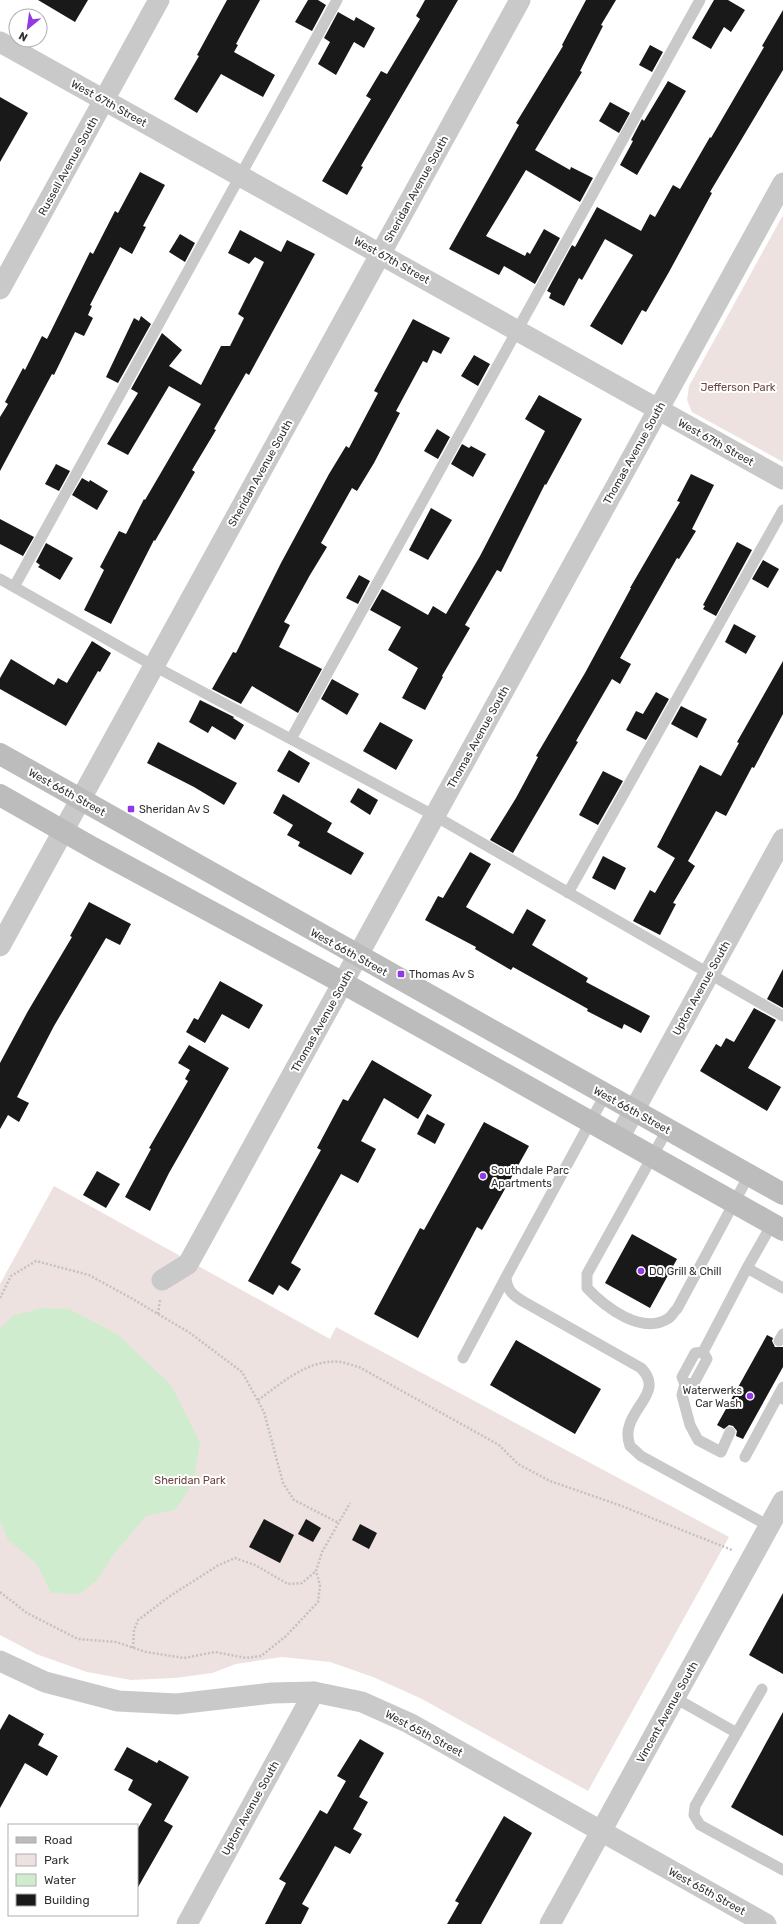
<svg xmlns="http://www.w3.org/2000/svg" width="783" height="1924" font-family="Rubik,sans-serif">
  <rect width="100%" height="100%" fill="#fff"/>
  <path fill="#eee2e1" d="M 783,215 L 783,462 L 692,412 L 687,400 L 689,386 Z
    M 54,1186 L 330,1339 L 336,1327 L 729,1537 L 588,1791 L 420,1698 L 373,1677 L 330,1662 L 282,1657 L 236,1664 L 212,1673 L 175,1678 L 131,1680 L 87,1672 L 36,1654 L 0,1635 L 0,1284 Z"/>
  <path fill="#cfedce" d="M 42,1308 L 69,1309 L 117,1334 L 171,1385 L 200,1442 L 194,1482 L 175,1510 L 146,1516 L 113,1555 L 98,1579 L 80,1594 L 51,1593 L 36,1563 L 8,1540 L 0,1521 L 0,1329 L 12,1316 Z"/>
  <path fill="#191919" d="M 38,0 L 88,0 L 75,22 Z
    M 227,0 L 260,0 L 236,44 L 238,45 L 234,52 L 275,75 L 263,97 L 221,74 L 197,113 L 174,99 L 199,56 L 197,55 Z
    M 308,0 L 318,0 L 326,5 L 312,31 L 295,22 Z
    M 425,0 L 458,0 L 361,166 L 363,167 L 347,195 L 322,181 L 371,99 L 366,96 L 381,71 L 387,74 L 420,19 L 416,16 Z
    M 586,0 L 616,0 L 601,25 L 603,26 L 580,71 L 582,72 L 535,150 L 570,170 L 571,167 L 593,178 L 580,202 L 526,170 L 486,236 L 525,256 L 527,252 L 530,254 L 544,229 L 560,238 L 535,284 L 504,266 L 499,275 L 449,249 L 519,125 L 516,123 L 563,46 L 562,45 Z
    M 714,0 L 728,0 L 745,10 L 731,32 L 724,27 L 711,49 L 692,38 Z
    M 783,10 L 783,70 L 710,192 L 712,193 L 669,272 L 646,312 L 642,310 L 622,345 L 590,326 L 633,255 L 605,239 L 582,280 L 579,278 L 564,306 L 549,298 L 551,293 L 547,291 L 572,245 L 575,247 L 597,207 L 641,231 L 650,214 L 655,217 L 673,185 L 680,189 L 710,137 L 711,138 L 764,47 L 762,46 Z
    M 338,12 L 354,21 L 356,17 L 375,28 L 364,48 L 354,42 L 336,75 L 318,64 L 330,42 L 324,38 Z
    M 650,45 L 663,52 L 652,72 L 639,65 Z
    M 668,81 L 686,91 L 637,175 L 620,165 L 633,141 L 631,140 L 642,119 L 644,121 Z
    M 0,97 L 28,113 L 0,162 Z
    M 610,102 L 630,113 L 619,133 L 599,121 Z
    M 140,172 L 165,185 L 143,226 L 146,227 L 132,254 L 120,247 L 90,305 L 92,306 L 88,315 L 93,318 L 84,336 L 75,332 L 54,375 L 52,374 L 0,471 L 0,417 L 8,404 L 5,402 L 23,368 L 25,370 L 42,336 L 47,339 L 90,252 L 93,254 L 115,211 L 118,213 Z
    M 240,230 L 281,252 L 287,240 L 315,254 L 249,375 L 246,373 L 214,429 L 216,430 L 192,470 L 195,472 L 155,541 L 154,540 L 111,624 L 84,610 L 104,570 L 100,567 L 119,531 L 126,534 L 144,499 L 145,500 L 201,404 L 169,386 L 128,455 L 107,444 L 138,393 L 131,389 L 162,333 L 182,350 L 169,366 L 201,385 L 221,346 L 230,346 L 244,318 L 238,314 L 264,262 L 255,257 L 249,264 L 228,253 Z
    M 180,234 L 195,243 L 185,262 L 169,252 Z
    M 141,316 L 151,324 L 118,383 L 106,377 L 134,318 L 139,321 Z
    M 413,319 L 450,338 L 441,354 L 433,350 L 427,363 L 423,361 L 396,411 L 400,413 L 374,463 L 357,491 L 352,488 L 321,543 L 327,547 L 310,575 L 284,622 L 290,625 L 279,647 L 322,669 L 298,713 L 252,686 L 241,704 L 212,689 L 233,652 L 236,653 L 281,563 L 329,474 L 346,446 L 349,448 L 378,393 L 374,391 Z
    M 474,355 L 490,364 L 478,386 L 461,376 Z
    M 539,395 L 582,419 L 546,485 L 545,484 L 501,572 L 497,570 L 465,625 L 470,628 L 442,676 L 443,677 L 425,710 L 402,698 L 418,668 L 388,650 L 401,627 L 370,610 L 382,589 L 428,615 L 433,606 L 446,614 L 480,556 L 545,431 L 525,419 Z
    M 437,429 L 450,437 L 438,459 L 424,451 Z
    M 462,444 L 469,448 L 471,446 L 486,454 L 473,477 L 451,464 Z
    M 56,464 L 70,471 L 59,491 L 45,484 Z
    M 691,474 L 714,485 L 692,529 L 696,531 L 679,559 L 677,558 L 620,658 L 631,664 L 620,684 L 612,679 L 576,741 L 578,742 L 513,853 L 490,840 L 516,798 L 538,757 L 536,756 L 585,673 L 631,588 L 630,588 L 680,502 L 677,501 Z
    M 82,478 L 89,482 L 90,480 L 108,491 L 97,510 L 72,495 Z
    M 431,508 L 452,520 L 428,560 L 409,550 Z
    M 0,519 L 34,537 L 23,556 L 0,544 Z
    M 737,542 L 752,550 L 716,616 L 703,609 L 705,606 L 703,605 Z
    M 46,543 L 73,558 L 60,580 L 38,567 L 40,565 L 36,562 Z
    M 763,560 L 779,569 L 768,588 L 752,579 Z
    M 359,575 L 370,581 L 358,604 L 346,598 Z
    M 734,624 L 756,636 L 746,654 L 725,642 Z
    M 92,641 L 111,653 L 100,672 L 98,671 L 66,726 L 0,689 L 0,678 L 11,659 L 54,685 L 58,678 L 67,683 Z
    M 783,661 L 783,714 L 754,768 L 752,767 L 726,816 L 716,811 L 688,861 L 695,866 L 673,903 L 676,904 L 660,935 L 633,921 L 650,890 L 655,893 L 675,858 L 657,847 L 700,765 L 721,776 L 739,743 L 737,742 Z
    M 332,679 L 359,694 L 347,715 L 321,699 Z
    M 656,692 L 669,699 L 646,740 L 626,730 L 636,711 L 643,714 Z
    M 200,700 L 234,717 L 233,718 L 244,725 L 235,740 L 212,726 L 208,733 L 189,722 Z
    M 681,706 L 707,719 L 697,738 L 671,724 Z
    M 380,722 L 413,740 L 396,770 L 363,751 Z
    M 158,742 L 237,783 L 224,805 L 194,787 L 147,763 Z
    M 289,750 L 310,763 L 299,783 L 277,771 Z
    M 603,771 L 623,781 L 598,825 L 579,815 Z
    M 358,788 L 378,800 L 370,815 L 350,802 Z
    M 283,794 L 332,823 L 327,832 L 364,853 L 351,875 L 298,846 L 300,842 L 287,835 L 293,825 L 273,813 Z
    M 470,852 L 491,864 L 466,907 L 513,934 L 527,909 L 546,920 L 532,945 L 588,978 L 586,982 L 650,1016 L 641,1033 L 624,1024 L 622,1029 L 587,1011 L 588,1009 L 513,967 L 511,970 L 475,949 L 476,947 L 425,920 L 438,896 L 443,898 Z
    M 603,856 L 626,868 L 615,890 L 592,878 Z
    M 89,902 L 131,924 L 120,945 L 106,938 L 54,1026 L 17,1097 L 29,1103 L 19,1122 L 8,1115 L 0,1129 L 0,1063 L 28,1011 L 72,937 L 70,936 Z
    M 783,969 L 783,1008 L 767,999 Z
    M 220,981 L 263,1005 L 249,1029 L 222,1014 L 205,1043 L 186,1032 L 194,1018 L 198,1020 Z
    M 754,1008 L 776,1020 L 748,1068 L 781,1087 L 767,1111 L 700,1071 L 716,1044 L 721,1047 L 726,1038 L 734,1042 Z
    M 189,1045 L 229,1068 L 169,1173 L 150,1211 L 125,1197 L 151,1149 L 149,1148 L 188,1081 L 185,1079 L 190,1070 L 178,1063 Z
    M 372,1060 L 432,1095 L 418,1119 L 384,1098 L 361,1141 L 376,1149 L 358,1183 L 341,1174 L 291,1263 L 301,1269 L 288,1291 L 279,1285 L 273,1295 L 248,1281 L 321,1150 L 317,1148 L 343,1099 L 348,1101 Z
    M 427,1114 L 445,1124 L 435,1144 L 417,1134 Z
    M 484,1122 L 529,1146 L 482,1230 L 477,1227 L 418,1338 L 374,1314 L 420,1228 L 424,1230 Z
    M 97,1171 L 120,1184 L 106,1208 L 83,1195 Z
    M 632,1234 L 677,1259 L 650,1308 L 605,1283 Z
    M 767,1335 L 773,1338 L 772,1341 L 775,1347 L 783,1347 L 783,1367 L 743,1439 L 736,1436 L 737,1431 L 733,1426 L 729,1425 L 724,1429 L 717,1425 Z
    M 516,1340 L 601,1389 L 575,1434 L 490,1385 Z
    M 264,1519 L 294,1535 L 280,1563 L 249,1547 Z
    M 306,1519 L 321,1528 L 313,1542 L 298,1534 Z
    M 360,1524 L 377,1533 L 369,1549 L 352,1540 Z
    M 783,1593 L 783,1674 L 749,1655 Z
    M 783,1712 L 783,1836 L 731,1807 Z
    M 9,1714 L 44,1734 L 38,1745 L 58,1756 L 47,1776 L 25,1763 L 0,1808 L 0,1730 Z
    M 360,1739 L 384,1753 L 359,1797 L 368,1802 L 353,1829 L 362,1834 L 350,1854 L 335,1846 L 302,1904 L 309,1908 L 301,1924 L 265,1924 L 286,1883 L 279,1879 L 320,1810 L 327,1814 L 346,1781 L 337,1776 Z
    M 127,1747 L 157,1763 L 159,1760 L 189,1777 L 164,1821 L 173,1826 L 137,1889 L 137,1830 L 152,1804 L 128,1790 L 133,1780 L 114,1770 Z
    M 504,1816 L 532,1833 L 481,1924 L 447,1924 L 459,1903 L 455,1901 Z"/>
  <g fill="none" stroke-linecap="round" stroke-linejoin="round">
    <path stroke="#c2c2c2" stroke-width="2.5" stroke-dasharray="2 2" stroke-linecap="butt" d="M 0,1298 L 11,1276 L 36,1261 L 89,1275 L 131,1298 L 190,1333 L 242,1372 L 264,1412 L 283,1483 L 294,1500 L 339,1523
      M 158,1314 L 160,1300
      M 258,1400 C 282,1383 309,1358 341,1362 C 347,1363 354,1366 359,1367 L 499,1445 L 518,1464 L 550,1481 L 619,1505 L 732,1550
      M 0,1592 L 27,1613 L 78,1639 L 116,1642 L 146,1652 L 184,1658 L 215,1652 L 246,1658 L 261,1656 L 286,1636 L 318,1602 L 320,1585 L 316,1571 L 322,1552 L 350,1503
      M 133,1648 L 134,1630 L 138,1620 L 170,1596 L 217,1566 L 235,1558 L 255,1565 L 288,1584 L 302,1583 L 316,1571"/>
    <path stroke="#c9c9c9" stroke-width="11" d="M 0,579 L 154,666 L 435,816 L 783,1016
      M 14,587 L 337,0
      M 291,739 L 700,0
      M 568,893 L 783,510
      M 605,1095 L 506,1277 C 507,1292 514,1296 526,1303 L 641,1368 C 663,1390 634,1405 629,1427 C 627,1433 628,1440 630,1446 L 641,1456 L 769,1526
      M 667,1130 L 587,1274 L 587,1288 C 605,1307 642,1336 669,1318 C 672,1316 674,1311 677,1309 L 749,1175
      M 772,1224 L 747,1268 L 783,1288
      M 779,1341 L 783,1334
      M 703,1352 L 707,1359 L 694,1383 L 685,1384 L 682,1395 L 690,1425 L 698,1440 L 721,1452 L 730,1432
      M 703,1352 L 747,1268
      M 463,1358 L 506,1277
      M 685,1384 L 682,1377 L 695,1353 L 703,1352
      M 783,1387 L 778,1396 L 783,1399
      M 745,1457 L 778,1396
      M 762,1689 L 695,1806 L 694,1815 L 700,1825 L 783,1870
      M 675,1698 L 737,1733"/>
    <path stroke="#c9c9c9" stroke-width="21" d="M 0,42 L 783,479
      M 0,289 L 159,0
      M 0,946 L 520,0
      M 619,1138 L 783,839
      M 162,1280 L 188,1264 L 783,183
      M 0,1661 L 45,1682 L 118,1701 L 177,1704 L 272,1693 L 314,1692 L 362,1702 L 409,1723 L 766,1924
      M 187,1924 L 314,1692
      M 550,1924 L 783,1501"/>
    <path stroke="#bcbcbc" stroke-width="22" d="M 0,754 L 783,1194
      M 0,795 L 93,848 L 343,983 L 783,1230"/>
  </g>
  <g fill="#9139e4" stroke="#fff" stroke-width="1.5">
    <rect x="127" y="805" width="8" height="8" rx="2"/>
    <rect x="397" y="970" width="8" height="8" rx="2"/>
    <circle cx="483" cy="1176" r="4"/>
    <circle cx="641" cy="1271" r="4"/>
    <circle cx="750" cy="1396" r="4"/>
  </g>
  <g text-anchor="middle" stroke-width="4" stroke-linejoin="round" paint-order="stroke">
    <g font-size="11" fill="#323232" stroke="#fff">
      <text transform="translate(109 103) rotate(29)" y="4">West 67th Street</text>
      <text transform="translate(68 166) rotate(-61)" y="4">Russell Avenue South</text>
      <text transform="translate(416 189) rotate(-61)" y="4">Sheridan Avenue South</text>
      <text transform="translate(392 260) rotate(29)" y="4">West 67th Street</text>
      <text transform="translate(716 442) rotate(29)" y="4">West 67th Street</text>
      <text transform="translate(634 453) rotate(-61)" y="4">Thomas Avenue South</text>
      <text transform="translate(260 473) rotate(-61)" y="4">Sheridan Avenue South</text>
      <text transform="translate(478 737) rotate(-61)" y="4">Thomas Avenue South</text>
      <text transform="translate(67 792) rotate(29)" y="4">West 66th Street</text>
      <text transform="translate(349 952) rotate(29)" y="4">West 66th Street</text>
      <text transform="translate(701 988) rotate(-61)" y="4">Upton Avenue South</text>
      <text transform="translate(322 1021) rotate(-61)" y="4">Thomas Avenue South</text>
      <text transform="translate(632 1110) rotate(29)" y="4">West 66th Street</text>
      <text transform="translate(667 1712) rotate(-61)" y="4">Vincent Avenue South</text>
      <text transform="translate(424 1733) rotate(28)" y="4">West 65th Street</text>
      <text transform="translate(250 1808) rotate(-61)" y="4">Upton Avenue South</text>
      <text transform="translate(707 1891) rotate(29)" y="4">West 65th Street</text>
    </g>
    <g font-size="11" fill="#6e453f" stroke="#fff">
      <text x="738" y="391">Jefferson Park</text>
      <text x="190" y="1484">Sheridan Park</text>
    </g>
    <g font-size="11" fill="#323232" stroke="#fff" text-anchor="start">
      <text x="139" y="813">Sheridan Av S</text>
      <text x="409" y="978">Thomas Av S</text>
      <text x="491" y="1174">Southdale Parc<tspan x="491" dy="13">Apartments</tspan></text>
      <text x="649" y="1275">DQ Grill &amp; Chill</text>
      <text x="742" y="1394" text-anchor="end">Waterwerks<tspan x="742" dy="13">Car Wash</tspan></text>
    </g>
  </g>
  <rect x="8" y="1824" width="130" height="92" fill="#ffffff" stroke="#adadad"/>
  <rect x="16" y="1837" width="20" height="6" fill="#bcbcbc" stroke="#adadad"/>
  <text x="44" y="1844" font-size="12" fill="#323232">Road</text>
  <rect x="16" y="1854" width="20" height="12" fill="#eee2e1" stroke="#adadad"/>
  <text x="44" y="1864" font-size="12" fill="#323232">Park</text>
  <rect x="16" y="1874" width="20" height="12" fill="#cfedce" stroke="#adadad"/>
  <text x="44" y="1884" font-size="12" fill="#323232">Water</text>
  <rect x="16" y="1894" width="20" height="12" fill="#191919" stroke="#adadad"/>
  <text x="44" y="1904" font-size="12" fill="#323232">Building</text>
  <g transform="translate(28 28) rotate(209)"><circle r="19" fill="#ffffff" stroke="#adadad"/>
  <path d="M0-3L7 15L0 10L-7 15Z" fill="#9139e4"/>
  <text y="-6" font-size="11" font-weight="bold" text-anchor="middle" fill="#323232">N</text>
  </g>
</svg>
